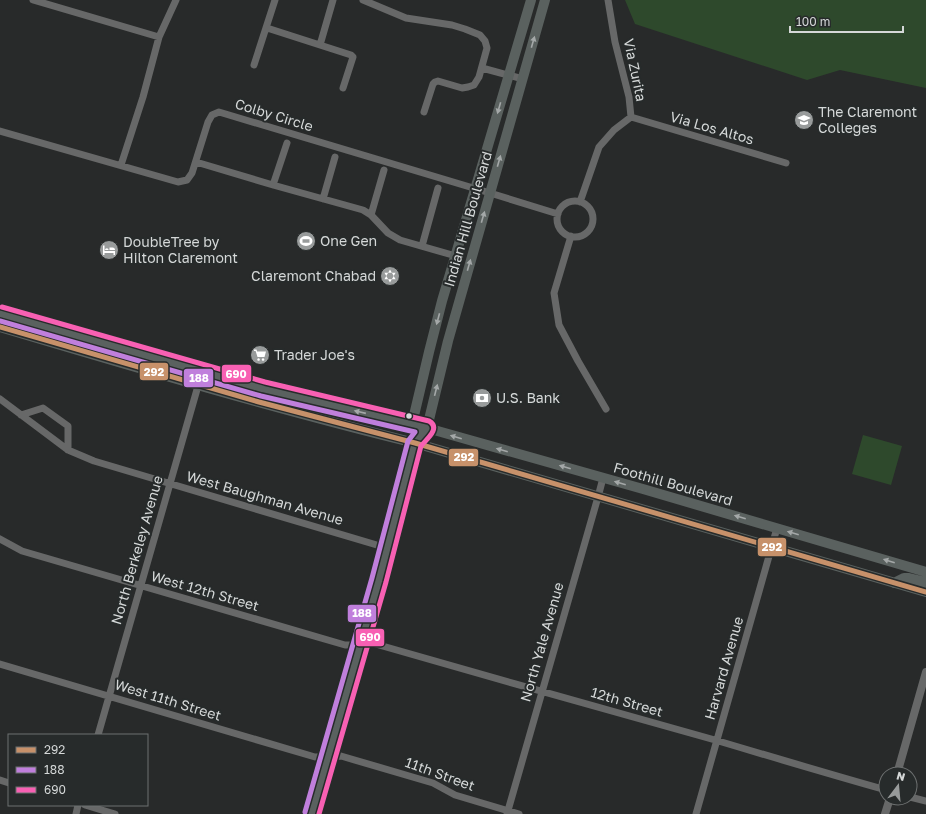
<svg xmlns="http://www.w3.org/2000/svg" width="926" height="814" font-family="'Golos Text',sans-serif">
  <rect width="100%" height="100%" fill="#282a2a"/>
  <path fill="#2e492c" d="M 625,0 L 926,0 L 926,88 L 840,70 L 807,80 L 635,24 Z
    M 863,435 L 902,446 L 891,485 L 852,474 Z"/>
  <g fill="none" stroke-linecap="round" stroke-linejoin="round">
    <path stroke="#676868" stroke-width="7" d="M 33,0 L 159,37
      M 363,0 L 406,18 L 452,25 L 465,29 L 480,35 L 485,41 L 487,48 L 479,77 L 474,85 L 468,87 L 462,88 L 438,81 L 435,82 L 433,84 L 424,112
      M 267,28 L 351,55 L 353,57 L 343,88
      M 320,45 L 333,0
      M 254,65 L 275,0
      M 482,68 L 523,79
      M 631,117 L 786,163
      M 0,131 L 178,182 L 187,180 L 192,173 L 208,122 L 212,115 L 219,112 L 490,193 L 558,214
      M 196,162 L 273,185 L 363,210 L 371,215 L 388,233 L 400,240 L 456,256
      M 121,165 L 143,97 L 159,37 L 176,0
      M 273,185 L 287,143
      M 323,199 L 335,157
      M557 219a18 18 0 1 1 36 0a18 18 0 1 1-36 0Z
      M 580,202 L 599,147 L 614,130 L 631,117 L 629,97 L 615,42 L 608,0
      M 371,215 L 384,170
      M 571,236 L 554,293 L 559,325 L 578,361 L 606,409
      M 422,246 L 438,188
      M 0,399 L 68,450 L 94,461 L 387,548
      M 21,415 L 43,408 L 68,426 L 68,450
      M 0,539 L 22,551 L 345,645 L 360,645 L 372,643 C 486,676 601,708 715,740 C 772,757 829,774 886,790
      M 0,664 L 315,757 L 341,756 L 433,783 L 455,795 L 519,814
      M 98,735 L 202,372
      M 0,780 L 9,783
      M 910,797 L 926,801
      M 85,805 L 115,814
      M 76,814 L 78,805
      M 507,814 L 598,497 L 603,478
      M 696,814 L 777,528"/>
    <path stroke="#676868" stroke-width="8" d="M 897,774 L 926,672
      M 885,814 L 890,798"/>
    <path stroke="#5a615f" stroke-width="10" d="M 0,314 L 202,372 L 263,389 L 427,428 L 643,489 L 926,572
      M 0,327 C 138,368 276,409 415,443 L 926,592
      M 415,443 L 412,424 L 429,352 L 442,301 L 531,0
      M 894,583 L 904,578 L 908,578 L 926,582
      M 312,814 L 379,580 L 415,443 L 427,428 L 448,341 L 545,0"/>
    <defs>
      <path id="bus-1" d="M 0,327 L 259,402 L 415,443 L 926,592"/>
      <path id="bus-2" d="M 0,321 L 261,396 L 415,432 L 408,441 L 372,578 L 305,812"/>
      <path id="bus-3" d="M 2,307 L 265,382 L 429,421 C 441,428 427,439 421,446 L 386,582 L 319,814"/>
    </defs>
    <use href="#bus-1" stroke="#272b2b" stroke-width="8"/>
    <use href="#bus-2" stroke="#272b2b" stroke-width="8"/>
    <use href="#bus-3" stroke="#272b2b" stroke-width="8"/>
    <use href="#bus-1" stroke="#c7916a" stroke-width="5"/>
    <use href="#bus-2" stroke="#c07fdc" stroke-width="5"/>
    <use href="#bus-3" stroke="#f860b3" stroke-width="5"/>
  </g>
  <defs><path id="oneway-solid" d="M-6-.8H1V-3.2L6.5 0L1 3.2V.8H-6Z"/></defs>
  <g fill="#a4a8a8">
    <use href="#oneway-solid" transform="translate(533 42) rotate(-74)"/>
    <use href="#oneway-solid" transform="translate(499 108) rotate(106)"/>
    <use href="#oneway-solid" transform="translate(499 161) rotate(-74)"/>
    <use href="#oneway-solid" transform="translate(483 217) rotate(-74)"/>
    <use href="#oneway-solid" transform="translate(469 265) rotate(-74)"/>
    <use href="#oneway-solid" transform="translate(438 319) rotate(105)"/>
    <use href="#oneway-solid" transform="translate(436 390) rotate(-76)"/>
    <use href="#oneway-solid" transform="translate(360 412) rotate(-167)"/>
    <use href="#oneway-solid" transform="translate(456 437) rotate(-164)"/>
    <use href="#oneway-solid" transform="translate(502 450) rotate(-164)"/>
    <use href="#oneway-solid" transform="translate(565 467) rotate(-164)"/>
    <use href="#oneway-solid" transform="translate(620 483) rotate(-164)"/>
    <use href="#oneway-solid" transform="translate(740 517) rotate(-164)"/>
    <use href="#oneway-solid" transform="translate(793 533) rotate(-164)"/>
    <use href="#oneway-solid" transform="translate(889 561) rotate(-163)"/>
  </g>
  <defs>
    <symbol id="university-disc" viewBox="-11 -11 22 22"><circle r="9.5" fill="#989b9b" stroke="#272b2b"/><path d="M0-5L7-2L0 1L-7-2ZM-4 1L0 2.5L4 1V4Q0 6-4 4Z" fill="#fff"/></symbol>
    <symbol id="stadium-disc" viewBox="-11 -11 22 22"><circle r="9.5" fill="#989b9b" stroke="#272b2b"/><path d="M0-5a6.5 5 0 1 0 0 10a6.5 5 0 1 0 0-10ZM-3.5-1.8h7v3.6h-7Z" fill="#fff"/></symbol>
    <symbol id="hotel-disc" viewBox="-11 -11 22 22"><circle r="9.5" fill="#989b9b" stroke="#272b2b"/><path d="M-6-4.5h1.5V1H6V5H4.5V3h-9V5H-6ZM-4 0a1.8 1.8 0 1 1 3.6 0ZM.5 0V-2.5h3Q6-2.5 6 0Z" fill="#fff"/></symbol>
    <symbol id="synagogue-disc" viewBox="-11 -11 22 22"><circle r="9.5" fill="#989b9b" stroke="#272b2b"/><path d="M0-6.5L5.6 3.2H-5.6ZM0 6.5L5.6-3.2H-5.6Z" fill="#fff"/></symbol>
    <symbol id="supermarket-disc" viewBox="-11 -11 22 22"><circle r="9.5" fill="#989b9b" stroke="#272b2b"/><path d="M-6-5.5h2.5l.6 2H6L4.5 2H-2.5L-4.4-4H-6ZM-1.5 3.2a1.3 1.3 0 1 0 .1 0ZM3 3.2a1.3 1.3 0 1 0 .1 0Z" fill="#fff"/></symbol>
    <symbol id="bank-disc" viewBox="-11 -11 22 22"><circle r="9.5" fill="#989b9b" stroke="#272b2b"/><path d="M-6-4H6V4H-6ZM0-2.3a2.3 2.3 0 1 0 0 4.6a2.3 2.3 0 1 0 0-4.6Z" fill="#fff"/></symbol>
  </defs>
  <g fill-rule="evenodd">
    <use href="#university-disc" x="793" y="109" width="22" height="22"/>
    <use href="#stadium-disc" x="295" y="230" width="22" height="22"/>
    <use href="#hotel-disc" x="98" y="239" width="22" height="22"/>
    <use href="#synagogue-disc" x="379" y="265" width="22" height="22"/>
    <use href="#supermarket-disc" x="249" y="344" width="22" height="22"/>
    <use href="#bank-disc" x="471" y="387" width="22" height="22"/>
  </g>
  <circle fill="#d5d8d8" stroke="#272b2b" stroke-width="1.5" cx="409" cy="416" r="3.5"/>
  <g text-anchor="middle" stroke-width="4" stroke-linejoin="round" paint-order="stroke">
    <g font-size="14" fill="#d5d8d8" stroke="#272b2b">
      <text transform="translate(635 70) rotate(78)" y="5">Via Zurita</text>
      <text transform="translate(274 115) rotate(17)" y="5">Colby Circle</text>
      <text transform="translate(712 128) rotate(16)" y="5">Via Los Altos</text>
      <text transform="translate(468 219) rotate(-74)" y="5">Indian Hill Boulevard</text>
      <text transform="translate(673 484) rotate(16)" y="5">Foothill Boulevard</text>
      <text transform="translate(265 498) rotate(16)" y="5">West Baughman Avenue</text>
      <text transform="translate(137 550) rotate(-74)" y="5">North Berkeley Avenue</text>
      <text transform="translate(205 591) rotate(16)" y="5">West 12th Street</text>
      <text transform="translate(542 642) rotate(-74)" y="5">North Yale Avenue</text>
      <text transform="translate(724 668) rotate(-74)" y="5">Harvard Avenue</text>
      <text transform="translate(168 700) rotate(17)" y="5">West 11th Street</text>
      <text transform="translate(627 702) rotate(16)" y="5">12th Street</text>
      <text transform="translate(440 774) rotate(20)" y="5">11th Street</text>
    </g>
    <g font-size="14" fill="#d5d8d8" stroke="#272b2b" text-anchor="start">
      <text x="818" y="117">The Claremont<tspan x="818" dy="16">Colleges</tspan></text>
      <text x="320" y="246">One Gen</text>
      <text x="123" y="247">DoubleTree by<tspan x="123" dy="16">Hilton Claremont</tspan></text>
      <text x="376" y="281" text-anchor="end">Claremont Chabad</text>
      <text x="274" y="360">Trader Joe's</text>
      <text x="496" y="403">U.S. Bank</text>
    </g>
  </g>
  <g stroke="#272b2b" stroke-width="1.5">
    <rect x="139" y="362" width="30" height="19" rx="4" fill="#c7916a"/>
    <rect x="221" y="364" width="31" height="19" rx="4" fill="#f860b3"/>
    <rect x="183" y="368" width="31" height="20" rx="4" fill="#c07fdc"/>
    <rect x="448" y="448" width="31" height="19" rx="4" fill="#c7916a"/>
    <rect x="757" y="537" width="30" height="20" rx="4" fill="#c7916a"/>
    <rect x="347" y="604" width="30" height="19" rx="4" fill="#c07fdc"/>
    <rect x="355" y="628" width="30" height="19" rx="4" fill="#f860b3"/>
  </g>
  <g font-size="11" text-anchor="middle" font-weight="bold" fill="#fff">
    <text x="154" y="376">292</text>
    <text x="236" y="378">690</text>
    <text x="199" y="382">188</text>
    <text x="464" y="461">292</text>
    <text x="772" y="551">292</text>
    <text x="362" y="617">188</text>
    <text x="370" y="641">690</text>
  </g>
  <rect x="8" y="734" width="140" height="72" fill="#272b2b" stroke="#6d7070"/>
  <rect x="16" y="747" width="20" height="6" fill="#c7916a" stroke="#6d7070"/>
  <text x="44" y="754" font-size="12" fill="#d5d8d8">292</text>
  <rect x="16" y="767" width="20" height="6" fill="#c07fdc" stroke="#6d7070"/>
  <text x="44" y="774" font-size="12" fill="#d5d8d8">188</text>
  <rect x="16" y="787" width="20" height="6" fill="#f860b3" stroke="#6d7070"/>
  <text x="44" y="794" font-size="12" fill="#d5d8d8">690</text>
  <g transform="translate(898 786) rotate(16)"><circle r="19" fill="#272b2b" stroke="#6d7070"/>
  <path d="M0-3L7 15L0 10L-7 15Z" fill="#989b9b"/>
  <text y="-6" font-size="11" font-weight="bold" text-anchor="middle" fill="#d5d8d8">N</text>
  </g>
  <path d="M790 26v6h113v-6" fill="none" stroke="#d5d8d8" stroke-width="2"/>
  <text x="796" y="26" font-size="12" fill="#d5d8d8" stroke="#272b2b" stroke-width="3" paint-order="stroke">100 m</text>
</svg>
